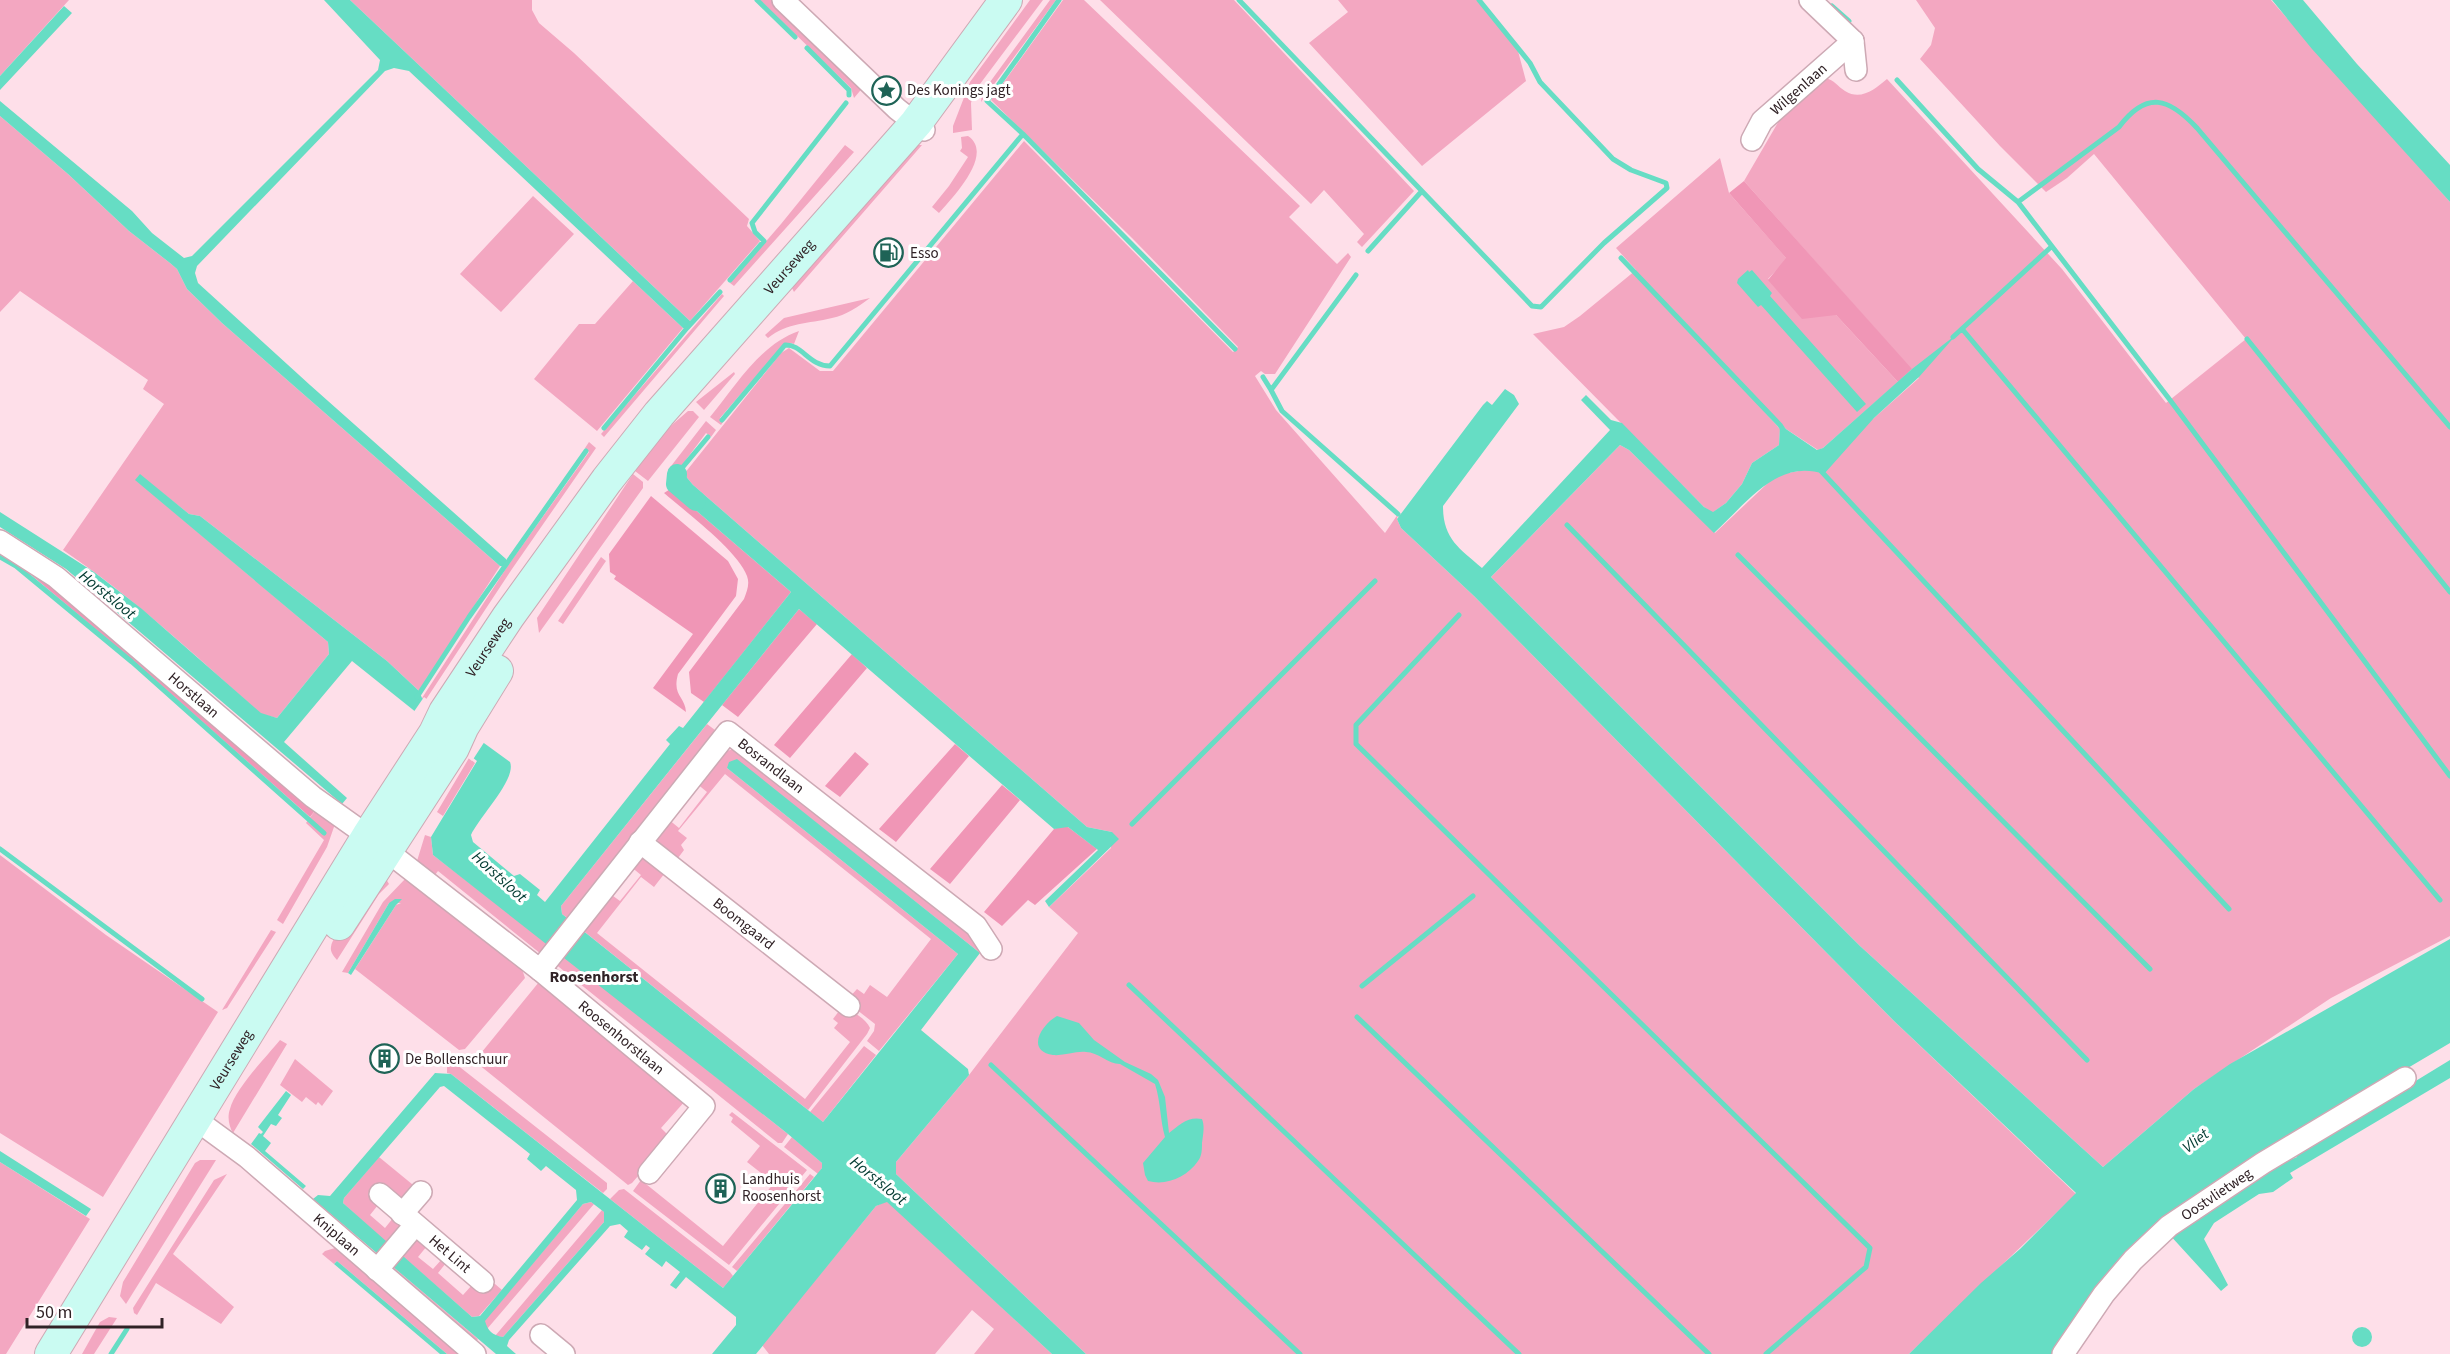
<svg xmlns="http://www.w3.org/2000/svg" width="2450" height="1354" font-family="'Source Sans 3',sans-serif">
  <rect width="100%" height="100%" fill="#fedfe9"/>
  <path fill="#f3a7c1" d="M 0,0 L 69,0 L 0,76 Z
    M 350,0 L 532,0 L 532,10 L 539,23 L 574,53 L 749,219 L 747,226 L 760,241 L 690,321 Z
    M 760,0 L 775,0 L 865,85 L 854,98 L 851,88 Z
    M 1030,0 L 1043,0 L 974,92 L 971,103 L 972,130 L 953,133 L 953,126 L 970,82 Z
    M 1050,0 L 1056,0 L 981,102 L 982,93 Z
    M 1063,0 L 1084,0 L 1300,206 L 1289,217 L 1337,264 L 1348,253 L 1351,257 L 1275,374 L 1265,374 L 1261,371 L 1255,376 L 1276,410 L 1385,533 L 1398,514 L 1397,519 L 1401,528 L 1474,596 L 1894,1021 L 2076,1194 L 1909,1354 L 1086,1354 L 896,1174 L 896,1162 L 969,1075 L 1078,933 L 1049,907 L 1111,848 L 1112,832 L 1087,827 L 693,485 L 684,474 L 781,353 L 789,348 L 820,371 L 833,371 L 1024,141 L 1233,352 L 1238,347 L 1132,238 L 991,100 Z
    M 1100,0 L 1234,0 L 1414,191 L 1362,247 L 1357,242 L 1364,234 L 1324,190 L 1311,204 Z
    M 1338,0 L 1477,0 L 1518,51 L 1526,81 L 1422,166 L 1309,43 L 1348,12 Z
    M 1916,0 L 2271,0 L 2450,202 L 2450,936 L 2331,998 L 2194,1089 L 2103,1167 L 1860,946 L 1491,577 L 1620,445 L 1629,450 L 1715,533 L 1770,481 L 1782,474 L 1810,469 L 1874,418 L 1919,378 L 1744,181 L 1780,119 L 1825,78 C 1835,80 1837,86 1845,91 C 1861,101 1875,89 1887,79 L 2062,269 L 2166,403 L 2246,339 L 2094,154 L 2067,178 L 2046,192 L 2000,146 L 1920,59 L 1931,45 L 1935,28 Z
    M 0,116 L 68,174 L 129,231 L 170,263 L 177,269 L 187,289 L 222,323 L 500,566 L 419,691 L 387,661 L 200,516 L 189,514 L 140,475 L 136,480 L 328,642 L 329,654 L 277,718 L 261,714 C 197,657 134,598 63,550 L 164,404 L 143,389 L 148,380 L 20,291 L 0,312 Z
    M 968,136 C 995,154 952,198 939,213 L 932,207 L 949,186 L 968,157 L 960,151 L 962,148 L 961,137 Z
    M 845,145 L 854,152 L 734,286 L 730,283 L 781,224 Z
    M 916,145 L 922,145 L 794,292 L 791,286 Z
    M 1720,158 L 1729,193 L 1787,259 L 1768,279 L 1836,315 L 1898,382 L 1823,448 L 1818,450 L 1786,429 L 1667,303 L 1780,429 L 1779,445 L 1752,463 L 1742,484 L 1726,503 L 1712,513 L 1704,507 L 1533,334 L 1564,327 L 1580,316 L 1636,270 L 1616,248 Z
    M 533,196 L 574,234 L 501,312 L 460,274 Z
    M 633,281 L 683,328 L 597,431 L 534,379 L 579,324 L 595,324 Z
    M 722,294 L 724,296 L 604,437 L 601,434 Z
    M 870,298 C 858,307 846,315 832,318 C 808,324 788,322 768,338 L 765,335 L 784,318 Z
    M 799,331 L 794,344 L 791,343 L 783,345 L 720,418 L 723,422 L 721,425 L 710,417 C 736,386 759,345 799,331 Z
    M 734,372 L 735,374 L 704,410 L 696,402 Z
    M 688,411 L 693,411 L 699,417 L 648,481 L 635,471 L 666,430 Z
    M 706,421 L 716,430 L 711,437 L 706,433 L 674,476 L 668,470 Z
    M 589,442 L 596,448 L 512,569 L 425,701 L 422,698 L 507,567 L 589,452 L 585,448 Z
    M 633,474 L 643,482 L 643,488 L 539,633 L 537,618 Z
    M 601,557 L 606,561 L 563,624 L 558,621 Z
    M 707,724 L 715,730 L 715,738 L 570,920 L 562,914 L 561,906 Z
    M 734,749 L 969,929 L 984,949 L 980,953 L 737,760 L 727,768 L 958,954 L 879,1051 L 867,1041 L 874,1031 L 875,1024 L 852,1006 L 848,999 L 857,989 L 864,994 L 870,985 L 887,997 L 931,939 L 725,774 L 678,831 L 687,838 L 681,845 L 684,850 L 675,862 L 659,847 L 657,833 L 668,819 L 679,828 L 707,792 L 696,783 L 723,752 Z
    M 469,758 L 475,763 L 443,816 L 437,812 Z
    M 317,808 L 335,824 L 327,847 L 283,924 L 277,920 L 324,840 L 306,823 Z
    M 425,835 L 431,837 L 433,855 L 550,945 L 541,954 L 438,871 L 432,879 L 417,861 Z
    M 0,855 L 106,935 L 218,1012 L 103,1197 L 0,1133 Z
    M 643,857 L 668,869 L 654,887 L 641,877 L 597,933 L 805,1099 L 850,1042 L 834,1028 L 838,1023 L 833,1019 L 842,1007 C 852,1010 866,1019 870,1028 L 867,1034 L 808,1110 L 581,929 L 609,893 L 620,901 L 641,875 L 630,866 Z
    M 406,878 L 522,969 L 525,978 L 465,1049 L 459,1050 L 355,969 L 396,905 L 401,903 L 389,903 L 348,973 L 342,972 L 383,902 Z
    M 386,879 L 389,884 L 379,894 L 337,960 C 334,957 330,952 331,947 C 332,933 375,889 386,879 Z
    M 271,930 L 276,932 L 227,1008 L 222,1010 Z
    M 561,954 L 788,1134 L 782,1143 L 778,1143 L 554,963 Z
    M 539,982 L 686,1100 L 661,1128 L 671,1138 L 632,1183 L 628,1185 L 478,1064 L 477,1058 Z
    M 280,1040 L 287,1044 L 233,1133 C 229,1126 227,1117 230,1109 C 235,1089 267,1056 280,1040 Z
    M 864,1046 L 876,1055 L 823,1122 L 810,1112 Z
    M 447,1057 L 607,1183 L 607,1189 L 603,1193 L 451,1074 L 447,1073 Z
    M 295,1059 L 333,1091 L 322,1106 L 318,1102 L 316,1105 L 306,1097 L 302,1102 L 280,1085 Z
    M 732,1112 L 807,1170 L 729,1265 L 633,1191 L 641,1180 L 723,1246 L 774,1183 L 747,1162 L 760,1146 L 731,1122 L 733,1118 L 729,1115 Z
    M 792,1137 L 822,1163 L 822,1168 L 818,1174 L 784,1147 Z
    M 379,1157 L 418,1189 L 407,1201 L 378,1205 L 370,1215 L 385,1228 L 393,1218 L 402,1228 L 390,1246 L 343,1203 L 344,1198 Z
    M 200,1160 L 216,1160 L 126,1304 L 120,1296 L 123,1282 L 195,1163 Z
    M 0,1162 L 90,1219 L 6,1354 L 0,1354 Z
    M 227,1174 L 173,1254 L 234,1307 L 221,1324 L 156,1283 L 137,1315 L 134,1313 L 133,1308 L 214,1180 Z
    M 810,1174 L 814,1177 L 737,1271 L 732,1267 Z
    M 624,1189 L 730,1272 L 733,1276 L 723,1288 L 610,1199 L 619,1190 Z
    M 887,1201 L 1052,1354 L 974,1354 L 994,1329 L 972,1310 L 935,1354 L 769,1354 L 762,1345 L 876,1206 Z
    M 591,1202 L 594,1204 L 487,1329 L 484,1321 L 583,1204 Z
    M 602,1210 L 604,1212 L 604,1222 L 503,1337 L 495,1336 Z
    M 415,1240 L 420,1240 L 427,1246 L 418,1257 L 433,1269 L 442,1259 L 446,1263 L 438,1273 L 463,1295 L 472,1285 L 488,1278 L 502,1290 L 479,1316 L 472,1317 L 400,1254 Z
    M 335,1248 L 342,1249 L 396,1293 L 396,1300 L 444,1342 L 456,1345 L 469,1354 L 447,1354 L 337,1261 L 334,1264 L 322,1254 L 325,1251 Z
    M 391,1265 L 478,1339 L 475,1343 L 388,1268 Z
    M 109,1317 L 117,1318 L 94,1354 L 82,1354 L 100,1322 Z"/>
  <path fill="#f096b6" d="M 1744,181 L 1912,369 L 1898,382 L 1836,315 L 1802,319 L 1768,280 L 1786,258 L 1729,193 Z
    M 675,486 L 692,507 L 791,592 L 704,702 L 691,693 L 689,672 L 744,599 C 747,591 750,584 747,576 C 738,551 686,512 664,493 Z
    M 651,496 L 728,561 L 738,579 L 736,596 L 678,674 C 672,696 685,696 686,712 L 653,688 L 693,634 L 614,579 L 616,576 L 610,572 L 609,554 Z
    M 0,548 L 52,582 L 317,808 L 310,817 L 135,662 L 18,564 L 0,554 Z
    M 799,609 L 817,624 L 738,717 L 722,705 Z
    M 852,654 L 867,668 L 790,758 L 774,745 Z
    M 955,744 L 969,756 L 896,842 L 879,829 Z
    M 855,752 L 869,764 L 840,797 L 825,786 Z
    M 1002,785 L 1020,800 L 950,884 L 930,869 Z
    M 1059,827 L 1068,827 L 1097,849 L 1035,905 L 1028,900 L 1002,926 L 984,912 L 1054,829 Z"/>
  <path fill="#66ddc4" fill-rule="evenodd" d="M 324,0 L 350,0 L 690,321 L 690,328 L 683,328 L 409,71 L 394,68 L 385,71 L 197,266 L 195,273 L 198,283 L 310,385 L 506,559 L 507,567 L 500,566 L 222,323 L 187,289 L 177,269 L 170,263 L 129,231 L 68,174 L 0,116 L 0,101 L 132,211 L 152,233 L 184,258 L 192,256 L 378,70 L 380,60 Z
    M 2272,0 L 2303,0 L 2357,64 L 2450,165 L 2450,202 L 2312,49 Z
    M 64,6 L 72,13 L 0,90 L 0,76 Z
    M 1748,270 L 1749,272 L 1752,270 L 1772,293 L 1770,296 L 1866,404 L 1857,412 L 1761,305 L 1758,307 L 1737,283 L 1738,279 Z
    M 1957,334 L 1919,377 L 1874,418 L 1824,474 C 1777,458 1746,504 1714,533 L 1629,450 L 1620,445 L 1491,577 L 1860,946 L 2103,1167 L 2194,1089 L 2230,1064 L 2450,939 L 2450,1043 L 2269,1150 L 2263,1171 L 2297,1157 L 2296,1154 L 2395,1094 C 2403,1094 2411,1089 2414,1082 L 2450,1060 L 2450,1078 L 2290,1173 L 2293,1178 L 2273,1192 L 2259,1194 L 2214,1223 L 2204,1239 L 2228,1285 L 2221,1291 L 2168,1233 L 2053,1354 L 1909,1354 L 1981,1283 L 2020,1249 L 2076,1193 L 1894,1021 L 1474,596 L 1401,528 L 1397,519 L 1483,405 L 1487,401 L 1492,405 L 1505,389 L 1514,395 L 1519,404 L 1443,506 C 1443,539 1459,548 1482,568 L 1610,430 L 1581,400 L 1586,395 L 1611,420 L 1622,423 L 1704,507 L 1713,512 L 1726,503 L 1742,484 L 1752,463 L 1779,445 L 1780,425 L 1817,450 L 1823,448 L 1912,369 Z
    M 140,474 L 189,514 L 200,516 L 387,661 L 419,691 L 422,698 L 510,762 C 517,779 479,817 471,835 L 473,842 L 514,876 L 520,874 L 540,890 L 537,895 L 545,902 L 670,744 L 666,740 L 679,726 L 683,728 L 791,592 L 692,507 L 675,486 L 684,474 L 693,485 L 1087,827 L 1112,832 L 1119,839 L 1049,907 L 1045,901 L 1098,850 L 1068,827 L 1054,829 L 799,609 L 561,906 L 562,914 L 823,1122 L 958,954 L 727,768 L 729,762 L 737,759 L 980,953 L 921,1030 L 968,1069 L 969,1075 L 896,1162 L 896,1174 L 1086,1354 L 1052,1354 L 887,1202 L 876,1206 L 756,1354 L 712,1354 L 736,1325 L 736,1317 L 686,1277 L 676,1289 L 670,1285 L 680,1272 L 666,1261 L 662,1267 L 645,1254 L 650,1248 L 646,1245 L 642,1250 L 624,1237 L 628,1231 L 620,1224 L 610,1226 L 509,1340 L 507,1346 L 516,1354 L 496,1354 L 313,1199 L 318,1195 L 330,1196 L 435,1073 L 451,1074 L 723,1288 L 822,1168 L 822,1163 L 788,1134 L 433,855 L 431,837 L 477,761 L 352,661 L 284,742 L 347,798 L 342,804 L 66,569 L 0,527 L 0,512 L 94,572 L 142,609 L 261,713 L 277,718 L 329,654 L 328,642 L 135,480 ZM 444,1086 L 530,1154 L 527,1159 L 541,1171 L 546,1166 L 576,1190 L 577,1200 L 480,1316 L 472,1317 L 343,1203 L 344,1198 L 440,1087 ZM 591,1202 L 604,1212 L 604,1222 L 503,1337 C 492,1335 488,1331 485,1321 L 583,1204 Z
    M 395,899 L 402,899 L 396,905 L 351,975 L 348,973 L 389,903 Z
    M 1057,1016 L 1079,1023 L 1094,1040 L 1125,1062 L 1151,1074 L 1158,1080 L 1165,1097 L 1169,1133 C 1179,1125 1188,1116 1202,1119 C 1205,1127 1203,1134 1202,1143 C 1202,1149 1202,1156 1198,1161 C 1187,1177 1167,1186 1148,1181 L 1145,1175 L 1143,1163 L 1165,1137 C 1160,1120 1161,1103 1155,1084 L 1120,1064 C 1108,1064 1098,1052 1086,1052 C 1075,1051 1064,1056 1053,1055 C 1025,1051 1042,1024 1057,1016 Z
    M 286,1091 L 291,1095 L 278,1115 L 282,1118 L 276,1126 L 271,1124 L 263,1136 L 271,1143 L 265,1151 L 306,1186 L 303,1189 L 251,1144 L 259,1133 L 261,1134 L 263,1132 L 258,1127 Z
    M 0,1151 L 91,1209 L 86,1216 L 0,1162 Z
    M 337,1261 L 447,1354 L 440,1354 L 334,1264 Z
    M2352 1337a10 10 0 1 1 20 0a10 10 0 1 1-20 0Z"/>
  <path fill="#fedfe9" d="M 424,697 L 485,741 L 472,761 L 413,713 Z"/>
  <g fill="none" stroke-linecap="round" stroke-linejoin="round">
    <path stroke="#66ddc4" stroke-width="5" d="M 757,0 L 795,37
      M 1059,0 L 987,101 L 1023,134 L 1235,349
      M 1239,0 L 1532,306 L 1541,307 L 1604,243 L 1667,188 L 1666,183 L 1631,170 L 1613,159 L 1540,82 L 1530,63 L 1479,0
      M 1832,6 L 1849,21
      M 807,48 L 849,90 L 849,95
      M 1897,80 L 1978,169 L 2018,202 L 2119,127 C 2147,90 2169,98 2197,128 L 2450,427
      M 2018,202 L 2170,400 L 2450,776
      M 1368,251 L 1421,192
      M 1621,258 L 1780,425 L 1784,431
      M 1356,275 L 1271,390 L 1282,411 L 1398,514
      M 730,280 L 764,241 L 755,232 L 752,223 L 846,103
      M 1963,330 L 2440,900
      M 1953,337 L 2051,247
      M 2247,339 L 2450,592
      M 1263,377 L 1271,390
      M 722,420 L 785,345 C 802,344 809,366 830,366 L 1023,134
      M 604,428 L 687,328 L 720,292
      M 1821,471 L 2229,909
      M 677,474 L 708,437
      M 1567,525 L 2087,1060
      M 1738,555 L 2150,969
      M 0,557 L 16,566 L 132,662 L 324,833
      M 1459,615 L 1356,725 L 1356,744 L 1870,1248 L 1866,1267 L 1766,1354
      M 417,697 L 469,617 L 586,451
      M 1132,824 L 1375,581
      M 0,849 L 202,999
      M 1129,985 L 1519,1354
      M 1362,986 L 1473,896
      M 1357,1017 L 1709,1354
      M 991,1065 L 1300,1354
      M 111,1354 L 127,1329"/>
    <path stroke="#66ddc4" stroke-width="20" d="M 677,474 L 676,484 L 696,501"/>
    <defs>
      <g id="minor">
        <path d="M 783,0 L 897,109 L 924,130"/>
        <path d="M 1853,41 L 1856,70"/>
        <path id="s1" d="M 1752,140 L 1762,121 L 1853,41 L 1810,0"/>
        <path id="s2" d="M 0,541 L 56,577 L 313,797 L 365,834 L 540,970 L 704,1106 L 649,1173"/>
        <path id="s3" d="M 640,842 L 849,1006"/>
        <path id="s4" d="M 540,970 L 728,732 L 976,926 L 991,949"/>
        <path id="s5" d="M 195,1119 L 247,1157 L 475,1354"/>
        <path id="s6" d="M 380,1194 L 483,1282"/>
        <path d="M 402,1214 L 421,1192"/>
        <path d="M 377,1270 L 415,1225"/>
        <path d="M 541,1335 L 564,1354"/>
        <path id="s7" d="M 2063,1354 L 2104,1294 L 2133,1260 L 2169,1226 L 2263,1163 L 2405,1078"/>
      </g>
      <g id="secondary">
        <path d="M 339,924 L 453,748 L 463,726 L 497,671"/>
        <path id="s8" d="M 51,1354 L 368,836 L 435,733 L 445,712 L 508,617 L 607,480 L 659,414 L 916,123 L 1006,0"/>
      </g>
    </defs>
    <use href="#minor" stroke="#cda9b4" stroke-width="24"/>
    <use href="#secondary" stroke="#cda9b4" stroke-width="34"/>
    <use href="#minor" stroke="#fff" stroke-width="21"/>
    <use href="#secondary" stroke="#cafbf2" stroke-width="32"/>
  </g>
  <defs>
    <symbol id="sight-ring" viewBox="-11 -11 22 22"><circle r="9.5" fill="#fff" stroke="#1e6356" stroke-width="1.5"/><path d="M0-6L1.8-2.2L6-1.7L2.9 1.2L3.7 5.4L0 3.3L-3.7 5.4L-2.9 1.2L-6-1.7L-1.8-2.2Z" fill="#1e6356"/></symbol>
    <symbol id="fuel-ring" viewBox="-11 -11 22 22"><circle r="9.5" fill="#fff" stroke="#1e6356" stroke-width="1.5"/><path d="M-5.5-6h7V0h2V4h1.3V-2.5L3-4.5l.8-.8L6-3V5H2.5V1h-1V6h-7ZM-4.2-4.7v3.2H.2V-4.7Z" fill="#1e6356"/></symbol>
    <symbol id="building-ring" viewBox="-11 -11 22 22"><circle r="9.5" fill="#fff" stroke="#1e6356" stroke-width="1.5"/><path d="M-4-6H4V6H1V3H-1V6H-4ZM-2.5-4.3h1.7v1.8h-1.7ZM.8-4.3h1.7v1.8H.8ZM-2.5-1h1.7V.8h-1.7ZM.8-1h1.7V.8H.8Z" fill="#1e6356"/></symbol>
  </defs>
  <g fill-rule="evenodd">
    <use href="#sight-ring" x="870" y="74" width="33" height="33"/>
    <use href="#fuel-ring" x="872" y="236" width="33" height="33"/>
    <use href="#building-ring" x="368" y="1042" width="33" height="33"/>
    <use href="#building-ring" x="704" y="1172" width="33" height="33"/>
  </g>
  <g text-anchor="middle" stroke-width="6" stroke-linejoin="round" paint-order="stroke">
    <g font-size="15" fill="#302226" stroke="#fff">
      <text dy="5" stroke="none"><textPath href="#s1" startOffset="70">Wilgenlaan</textPath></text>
      <text dy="5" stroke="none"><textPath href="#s8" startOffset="1317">Veurseweg</textPath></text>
      <text dy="5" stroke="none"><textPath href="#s8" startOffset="831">Veurseweg</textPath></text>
      <text dy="5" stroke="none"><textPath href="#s2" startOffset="248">Horstlaan</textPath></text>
      <text dy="5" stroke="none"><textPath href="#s4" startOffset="358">Bosrandlaan</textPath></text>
      <text dy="5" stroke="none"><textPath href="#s3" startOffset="132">Boomgaard</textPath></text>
      <text dy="5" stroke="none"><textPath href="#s2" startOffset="796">Roosenhorstlaan</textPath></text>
      <text dy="5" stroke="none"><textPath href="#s8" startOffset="345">Veurseweg</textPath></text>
      <text dy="5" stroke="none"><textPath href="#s7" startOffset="224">Oostvlietweg</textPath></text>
      <text dy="5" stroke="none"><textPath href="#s5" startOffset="183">Kniplaan</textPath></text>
      <text dy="5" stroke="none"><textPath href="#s6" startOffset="92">Het Lint</textPath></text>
    </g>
    <g font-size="15" fill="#302226" stroke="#fff" text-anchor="start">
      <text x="907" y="95">Des Konings jagt</text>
      <text x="910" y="258">Esso</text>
      <text x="405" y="1064">De Bollenschuur</text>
      <text x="742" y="1184">Landhuis<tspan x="742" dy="17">Roosenhorst</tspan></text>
    </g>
    <g font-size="16" font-style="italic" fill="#003930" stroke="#fff">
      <text transform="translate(108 594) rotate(39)" y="6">Horstsloot</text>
      <text transform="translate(500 876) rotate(42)" y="6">Horstsloot</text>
      <text transform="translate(2195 1140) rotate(-38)" y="6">Vliet</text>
      <text transform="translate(879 1180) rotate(39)" y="6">Horstsloot</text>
    </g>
    <g font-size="16" font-weight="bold" fill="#302226" stroke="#fff">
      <text x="594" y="982">Roosenhorst</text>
    </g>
  </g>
  <path d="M27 1318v9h135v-9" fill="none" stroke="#302226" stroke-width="3"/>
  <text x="36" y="1318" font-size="18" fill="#302226" stroke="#ffffff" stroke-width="4.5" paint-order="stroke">50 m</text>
</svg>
